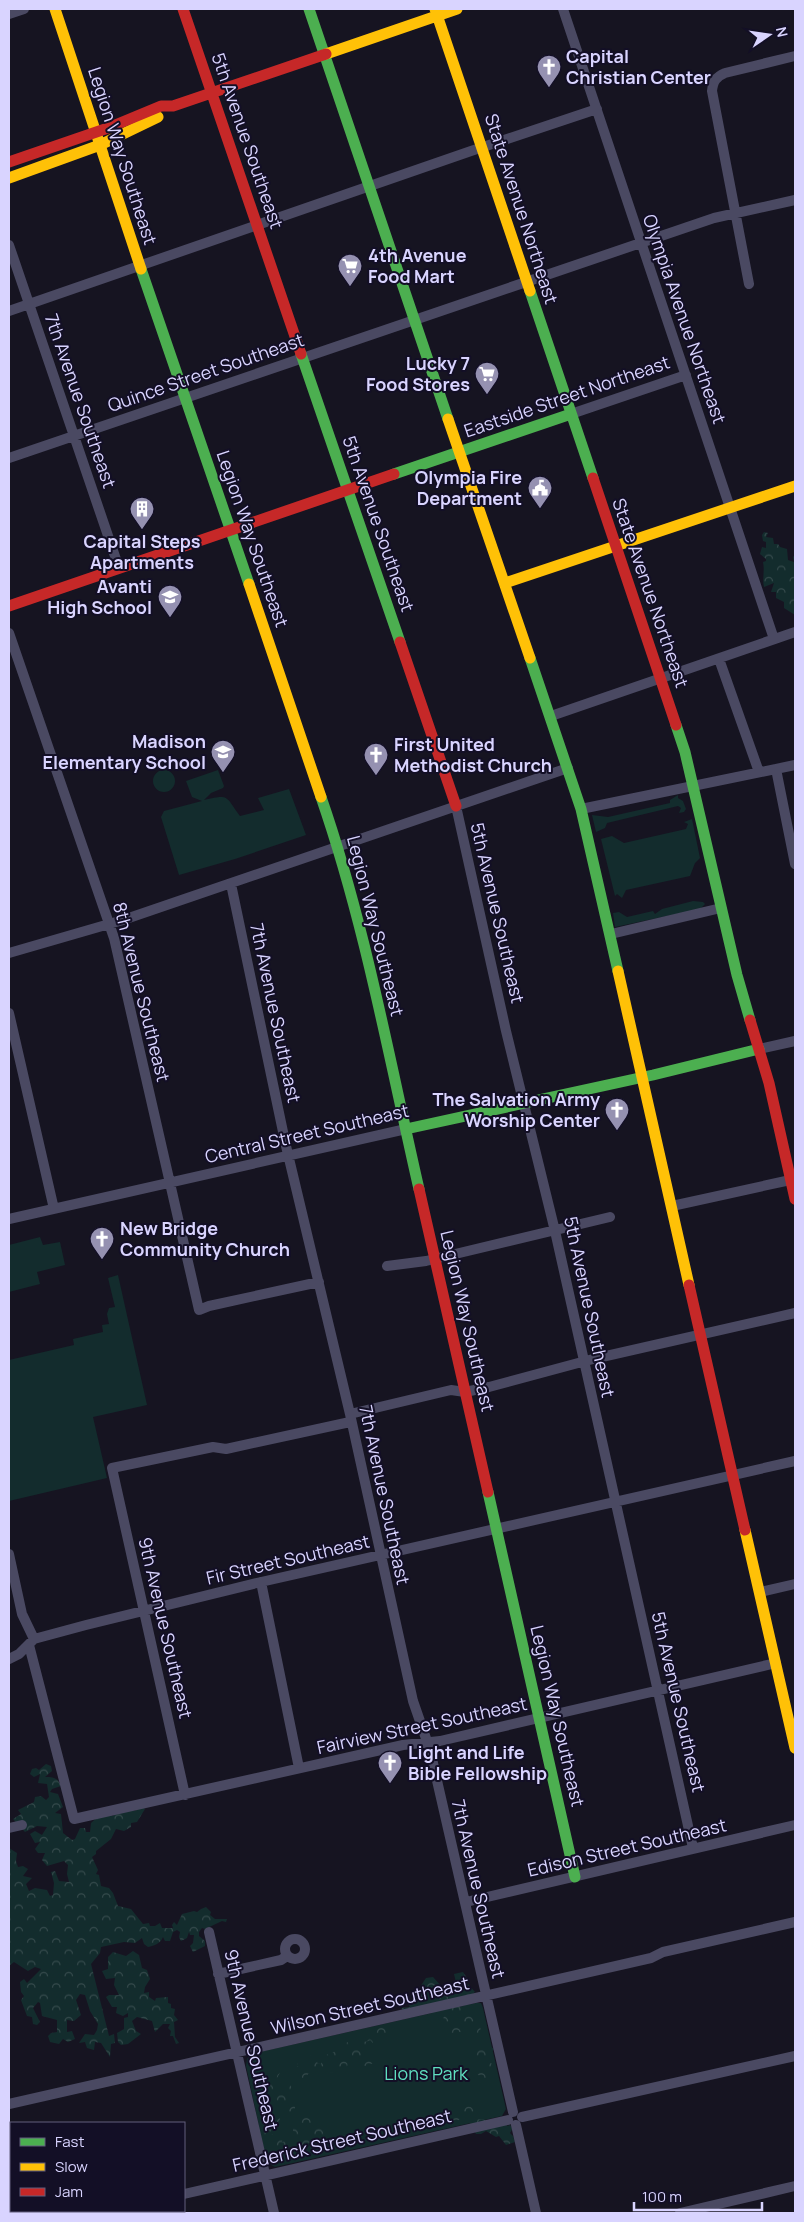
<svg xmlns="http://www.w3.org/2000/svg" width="804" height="2222" font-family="Manrope,sans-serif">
  <defs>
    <pattern id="forest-crowns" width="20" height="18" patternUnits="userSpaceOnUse" patternTransform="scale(1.25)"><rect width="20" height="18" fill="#132c2d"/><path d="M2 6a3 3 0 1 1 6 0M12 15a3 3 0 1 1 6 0" fill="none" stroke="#354a4c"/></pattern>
  </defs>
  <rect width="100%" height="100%" fill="#161421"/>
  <path fill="#132c2d" d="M153 781a11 11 0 1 1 22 0a11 11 0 1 1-22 0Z
    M 218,770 L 224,786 L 223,788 L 211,793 L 204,800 C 230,794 225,796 240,816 L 264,810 L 258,798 L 289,789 L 306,835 L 235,859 L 179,875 L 161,817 L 164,811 L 202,801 L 192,797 L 186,781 Z
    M 678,795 L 678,798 L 683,801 L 686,809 L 684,812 L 679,813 L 681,808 L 678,806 L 607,823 L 605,828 L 596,832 L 592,815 L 608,817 L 670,803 L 670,800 Z
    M 692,819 L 700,858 L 695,863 L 690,876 L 626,890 L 622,898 L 617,894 L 615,896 L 601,839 L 612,836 L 624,843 L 686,829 L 688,824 L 684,822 Z
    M 693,901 L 703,902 L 705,904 L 700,909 L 615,927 L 613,913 L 619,912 L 627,917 L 653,911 L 655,914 L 662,909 Z
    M 40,1237 L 43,1245 L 60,1242 L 65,1265 L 37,1272 L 40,1284 L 9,1292 L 9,1245 Z
    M 118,1275 L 147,1405 L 93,1417 L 107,1478 L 9,1501 L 9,1360 L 74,1345 L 73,1339 L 103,1332 L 102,1325 L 109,1324 L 107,1314 L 109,1308 L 115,1307 L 108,1278 Z
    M 476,2003 L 481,2003 L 483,2008 L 506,2109 L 502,2116 L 275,2167 L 267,2163 L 246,2066 L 247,2059 L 251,2054 Z"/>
  <path fill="url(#forest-crowns)" d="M 764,532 L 768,533 L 766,537 L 773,538 L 774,544 L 778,544 L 780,547 L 787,549 L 788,560 L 794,562 L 793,557 L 795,555 L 795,615 L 784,608 L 784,602 L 776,598 L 776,592 L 771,592 L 774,583 L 764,587 C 762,578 765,571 763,562 L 766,561 L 766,559 L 760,554 L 762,547 L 766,548 L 766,542 L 763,541 L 762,535 Z
    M 46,1764 L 51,1766 L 52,1771 L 45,1777 C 54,1777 58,1778 61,1786 L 52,1789 L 50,1792 L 58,1794 L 63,1807 L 55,1813 L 61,1814 L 63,1833 L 72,1840 L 75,1839 L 80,1828 L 85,1828 L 86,1832 L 90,1832 L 91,1823 L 104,1811 L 113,1816 L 116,1812 L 122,1813 L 131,1809 L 134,1811 L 143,1807 L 145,1809 L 137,1822 L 131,1823 L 131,1827 L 124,1831 L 116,1829 L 111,1839 L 96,1851 L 96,1854 L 92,1857 L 98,1870 L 96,1874 L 99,1875 L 101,1886 L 109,1888 L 113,1893 L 118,1906 L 131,1909 L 143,1924 L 149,1923 L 150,1926 L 155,1926 L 160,1923 L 162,1928 L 173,1928 L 172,1925 L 174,1922 L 177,1925 L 182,1914 L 194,1911 L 197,1912 L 201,1909 L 206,1907 L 211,1912 L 210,1915 L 215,1919 L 227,1919 L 226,1922 L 222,1921 L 205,1929 L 202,1928 L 199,1932 L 199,1936 L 205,1941 L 205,1946 L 193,1952 L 190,1946 L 193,1943 L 194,1935 L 190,1935 L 189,1932 L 187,1938 L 181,1941 L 179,1937 L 180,1932 L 177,1930 L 173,1932 L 170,1941 L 165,1941 L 163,1937 C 161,1943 154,1946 148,1947 L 144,1944 L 142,1938 L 135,1943 L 124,1942 L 101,1947 L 100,1953 L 91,1964 L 109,2036 L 114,2034 L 115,2043 L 111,2044 L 110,2057 L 101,2043 L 95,2042 L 94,2050 L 87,2048 L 85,2042 L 79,2043 L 85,2034 L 94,2035 L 97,2030 L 98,2024 L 90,2011 L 85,1995 L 80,1994 L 76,2000 L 81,2015 L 74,2021 L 67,2020 L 67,2032 L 72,2031 L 75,2039 L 68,2042 L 63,2039 L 59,2044 L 50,2042 L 48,2036 L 51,2033 L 57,2032 L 57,2020 L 42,2016 L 40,2003 L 38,2002 L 33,2008 L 40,2022 L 37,2025 L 33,2024 L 32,2017 L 27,2016 L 21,2000 L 24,1996 L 21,1992 L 20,1982 L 24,1979 L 27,1983 L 41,1969 L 35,1967 L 28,1971 L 14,1962 L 9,1966 L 9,1848 L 17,1853 L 16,1861 L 18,1867 L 23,1866 L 28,1869 L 23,1876 L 32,1878 L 26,1884 L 29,1891 L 35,1888 L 47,1890 L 50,1896 L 53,1895 L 54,1883 L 51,1872 L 55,1871 L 59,1881 L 69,1882 L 67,1874 L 68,1865 L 64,1861 L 47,1866 L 42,1860 L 45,1853 L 38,1853 L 35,1849 L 40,1842 L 35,1843 L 30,1834 L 35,1831 L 42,1835 L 47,1827 L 37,1826 L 25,1832 L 13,1819 L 21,1814 L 18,1810 L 34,1802 L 35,1797 L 41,1796 L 46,1800 L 49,1797 L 47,1784 L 38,1783 L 40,1774 L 34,1777 L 30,1774 L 32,1769 L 36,1768 L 39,1770 Z
    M 133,1951 L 139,1955 L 142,1968 L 147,1970 L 150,1979 L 145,1987 L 144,1993 L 149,1992 L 149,1997 L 155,2001 L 156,1998 L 168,1997 L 168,2003 L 171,2004 L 171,2008 L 175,2009 L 174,2015 L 178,2020 L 174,2022 L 175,2037 L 179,2043 L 176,2044 L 173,2036 L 170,2036 L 171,2031 L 168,2028 L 170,2024 L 163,2024 L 155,2032 L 152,2021 L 137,2017 L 132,2021 L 136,2031 L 141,2034 L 128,2044 L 121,2045 L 118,2042 L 117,2033 L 124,2029 L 124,2018 L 128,2017 L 128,2013 L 123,2016 L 116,2013 L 117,2007 L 112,2007 L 106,1997 L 109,1995 L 119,1995 L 114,1985 L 115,1978 L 106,1979 L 102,1971 L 108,1969 L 108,1957 L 113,1952 L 126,1956 Z
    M 463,1972 L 467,1978 L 461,1984 L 461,1987 L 466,1982 L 475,1992 L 459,2005 L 463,2010 L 465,2004 L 472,2005 L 477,2011 L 476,2018 L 481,2024 L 480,2033 L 459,2032 L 453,2035 L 448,2032 L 443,2019 L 445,2014 L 403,2010 L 401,2008 L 410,2007 L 408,2004 C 415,1999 422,1996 420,1987 L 426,1978 L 433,1977 L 442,1987 L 447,1985 L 452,1993 L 458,1990 L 454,1974 Z
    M 392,2024 L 399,2027 L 400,2032 L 397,2035 L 392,2032 L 389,2033 L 386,2037 L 377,2038 L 373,2043 L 370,2040 L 366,2044 L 368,2055 L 373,2054 L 374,2063 L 365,2066 L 362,2064 L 354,2066 L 350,2062 L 352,2055 L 344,2044 L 350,2041 L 350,2046 L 353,2048 L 357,2045 L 354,2039 L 358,2035 L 366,2042 L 369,2039 L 367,2032 L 384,2026 L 387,2030 Z
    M 480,2045 L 489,2045 L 494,2049 L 486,2058 L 492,2064 L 492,2072 L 488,2078 L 482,2078 L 476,2073 L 478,2062 L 483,2059 L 476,2056 L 476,2049 Z
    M 339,2051 L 346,2054 C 350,2063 347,2072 338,2076 L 335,2073 L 324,2072 L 308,2074 L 307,2078 L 302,2078 L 299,2072 L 296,2071 L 296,2067 L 300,2065 L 297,2064 L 299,2061 L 304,2061 L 315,2052 L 320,2058 L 317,2063 L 321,2064 L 323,2058 L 322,2053 L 325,2052 L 330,2057 L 333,2052 Z
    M 263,2068 L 266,2070 L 270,2068 L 281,2071 L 277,2078 L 282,2081 L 285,2079 C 294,2086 295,2098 295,2109 L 287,2117 L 283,2114 L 280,2118 L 279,2125 L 271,2129 L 271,2134 L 278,2135 L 280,2129 L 283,2137 L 282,2142 L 286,2141 L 288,2137 L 293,2135 L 293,2123 L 306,2116 L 317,2119 L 317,2124 L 322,2125 L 325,2131 L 331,2130 L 327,2137 L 320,2138 L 312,2145 L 309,2143 L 303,2148 L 299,2148 L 294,2144 L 291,2149 L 295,2155 L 292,2160 L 283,2163 L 273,2154 L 268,2141 L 270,2138 L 262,2141 L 258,2127 L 267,2123 L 272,2126 L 270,2118 L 279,2113 L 271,2102 L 269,2093 L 267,2099 L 263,2101 L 257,2091 L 256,2078 L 261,2078 L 260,2074 Z
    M 467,2106 L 475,2108 L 475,2117 L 473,2119 C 484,2119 495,2122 507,2123 L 507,2126 L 510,2125 L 513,2128 L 510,2133 L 513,2136 L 515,2142 L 506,2145 L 499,2136 L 496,2137 L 486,2131 L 481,2134 L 476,2134 L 469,2121 L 460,2119 L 454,2123 L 448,2123 L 445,2116 L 447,2111 L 452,2109 L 461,2113 Z"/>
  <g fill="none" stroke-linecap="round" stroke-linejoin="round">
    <path stroke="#4a4962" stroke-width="10" d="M 563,9 L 774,639
      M 9,14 L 24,9
      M 9,245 L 119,568
      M 749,284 L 712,91 C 713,81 716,77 725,73 L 795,56
      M 9,311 L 471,151 L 597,109
      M 571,414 L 686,375
      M 9,458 L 714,218 L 795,200
      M 9,633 L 114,938 L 199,1310 L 209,1306 L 319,1282
      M 719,659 L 759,772
      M 551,716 L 795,632
      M 776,769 L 795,864
      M 456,806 L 506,1031 L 555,1231 L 693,1848
      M 581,809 L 795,765
      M 231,884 L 286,1146 L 350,1414 L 413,1701 L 430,1750 L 513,2112
      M 611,934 L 721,908
      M 9,953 L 123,920 L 568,768
      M 9,1013 L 54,1209
      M 759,1049 L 795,1041
      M 672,1206 L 795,1179
      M 9,1219 L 406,1129
      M 387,1266 L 426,1261 L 610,1217
      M 350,1414 L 451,1390 L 465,1392 L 489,1387 L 593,1359 L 795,1313
      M 9,1554 L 22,1614 L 34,1639
      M 261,1582 L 299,1768
      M 760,1592 L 795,1584
      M 29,1645 L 74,1819 L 403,1745 L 440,1741 L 776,1663
      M 9,1659 L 19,1654 L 34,1639 L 86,1625 L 261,1582 L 795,1461
      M 185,1795 L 112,1468 L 213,1447 L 226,1449 L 350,1422
      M 9,1828 L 22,1825
      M 466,1902 L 795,1825
      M 209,1932 L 274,2213
      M285 1949a10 10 0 1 1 20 0a10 10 0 1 1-20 0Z
      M 218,1974 L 281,1960 L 287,1956
      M 9,2104 L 651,1958 L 663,1952 L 795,1922
      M 522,2117 L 795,2056
      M 516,2125 L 536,2213
      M 184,2194 L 508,2120
      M 9,2202 L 12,2213
      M 101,2213 L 111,2211
      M 680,2213 L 795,2186"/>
    <path stroke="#4caf50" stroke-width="11" d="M 309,9 L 448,419
      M 141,269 L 249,584
      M 530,291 L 593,478
      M 301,354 L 400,642
      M 394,474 L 571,414
      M 530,658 L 581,809 L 618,971
      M 676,725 L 685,752 L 737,975 L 750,1020
      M 321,797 C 365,924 389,1058 419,1189
      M 406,1129 L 653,1075 L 759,1049
      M 488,1492 L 575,1877"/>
    <path stroke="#ffc107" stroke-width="11" d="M 55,9 L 141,269
      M 435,9 L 530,291
      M 326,54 L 457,9
      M 9,178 L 100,145 L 158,117
      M 448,419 L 530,658
      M 505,583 L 795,486
      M 249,584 L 321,797
      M 618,971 L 689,1285
      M 745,1530 L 795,1748"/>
    <path stroke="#c62828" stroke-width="11" d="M 183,9 L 301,354
      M 9,162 L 108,128 L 161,106 L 173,106 L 326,54
      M 593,478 L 676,725
      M 9,606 L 394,474
      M 400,642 L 456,806
      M 750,1020 L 769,1083 L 795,1199
      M 419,1189 L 488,1492
      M 689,1285 L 745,1530"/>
  </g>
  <defs>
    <symbol id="church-pin" viewBox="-11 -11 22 30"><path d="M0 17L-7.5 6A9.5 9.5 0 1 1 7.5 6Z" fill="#9591b1" stroke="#130f26"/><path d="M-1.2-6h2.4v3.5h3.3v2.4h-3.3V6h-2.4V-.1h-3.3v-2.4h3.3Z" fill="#fff"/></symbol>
    <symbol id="supermarket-pin" viewBox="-11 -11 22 30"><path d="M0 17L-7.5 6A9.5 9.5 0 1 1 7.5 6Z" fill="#9591b1" stroke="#130f26"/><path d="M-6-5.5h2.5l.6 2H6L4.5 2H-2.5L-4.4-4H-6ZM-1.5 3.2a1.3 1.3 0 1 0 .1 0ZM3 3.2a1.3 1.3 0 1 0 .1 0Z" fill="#fff"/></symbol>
    <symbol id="civic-pin" viewBox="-11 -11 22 30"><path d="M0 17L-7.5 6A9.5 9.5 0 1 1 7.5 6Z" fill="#9591b1" stroke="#130f26"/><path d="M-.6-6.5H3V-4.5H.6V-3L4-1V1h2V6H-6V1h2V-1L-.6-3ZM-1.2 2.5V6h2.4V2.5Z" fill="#fff"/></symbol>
    <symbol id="building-pin" viewBox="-11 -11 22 30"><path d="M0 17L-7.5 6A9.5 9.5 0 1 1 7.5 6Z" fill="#9591b1" stroke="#130f26"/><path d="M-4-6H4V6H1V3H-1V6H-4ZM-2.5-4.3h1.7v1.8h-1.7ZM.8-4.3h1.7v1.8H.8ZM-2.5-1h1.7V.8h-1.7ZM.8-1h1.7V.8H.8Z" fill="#fff"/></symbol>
    <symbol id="school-pin" viewBox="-11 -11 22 30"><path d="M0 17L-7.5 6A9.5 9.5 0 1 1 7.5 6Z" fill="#9591b1" stroke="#130f26"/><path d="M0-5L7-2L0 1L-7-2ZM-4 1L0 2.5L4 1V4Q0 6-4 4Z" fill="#fff"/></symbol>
  </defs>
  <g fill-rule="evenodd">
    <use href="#church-pin" x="535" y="53" width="28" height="38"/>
    <use href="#supermarket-pin" x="336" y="252" width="28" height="38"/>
    <use href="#supermarket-pin" x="473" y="360" width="28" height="38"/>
    <use href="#civic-pin" x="526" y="474" width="28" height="38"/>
    <use href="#building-pin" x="128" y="495" width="28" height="38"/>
    <use href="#school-pin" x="156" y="583" width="28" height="38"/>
    <use href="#school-pin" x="209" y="738" width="28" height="38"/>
    <use href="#church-pin" x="362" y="741" width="28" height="38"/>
    <use href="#church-pin" x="603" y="1096" width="28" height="38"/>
    <use href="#church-pin" x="88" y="1225" width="28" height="38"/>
    <use href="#church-pin" x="376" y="1749" width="28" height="38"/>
  </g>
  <g text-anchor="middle" stroke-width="4" stroke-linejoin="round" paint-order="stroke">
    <g font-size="18" font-weight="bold" fill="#d9d4ff" stroke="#130f26" text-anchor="start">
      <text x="566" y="63">Capital<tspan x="566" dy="21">Christian Center</tspan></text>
      <text x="368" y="262">4th Avenue<tspan x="368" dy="21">Food Mart</tspan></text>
      <text x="470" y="370" text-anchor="end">Lucky 7<tspan x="470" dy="21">Food Stores</tspan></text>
      <text x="522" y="484" text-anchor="end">Olympia Fire<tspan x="522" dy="21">Department</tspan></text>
      <text x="142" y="548" text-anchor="middle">Capital Steps<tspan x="142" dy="21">Apartments</tspan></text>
      <text x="152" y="593" text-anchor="end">Avanti<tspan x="152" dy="21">High School</tspan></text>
      <text x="206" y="748" text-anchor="end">Madison<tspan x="206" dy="21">Elementary School</tspan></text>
      <text x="394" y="751">First United<tspan x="394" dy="21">Methodist Church</tspan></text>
      <text x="600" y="1106" text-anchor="end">The Salvation Army<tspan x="600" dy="21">Worship Center</tspan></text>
      <text x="120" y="1235">New Bridge<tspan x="120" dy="21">Community Church</tspan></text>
      <text x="408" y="1759">Light and Life<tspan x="408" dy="21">Bible Fellowship</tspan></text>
    </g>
    <g font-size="18" fill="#d9d4ff" stroke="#130f26">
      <text transform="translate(247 141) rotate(71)" y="6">5th Avenue Southeast</text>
      <text transform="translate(122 156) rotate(72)" y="6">Legion Way Southeast</text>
      <text transform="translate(521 209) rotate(72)" y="6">State Avenue Northeast</text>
      <text transform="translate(684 319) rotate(71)" y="6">Olympia Avenue Northeast</text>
      <text transform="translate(206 373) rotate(-19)" y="6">Quince Street Southeast</text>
      <text transform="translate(567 397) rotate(-19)" y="6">Eastside Street Northeast</text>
      <text transform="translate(80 401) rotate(71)" y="6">7th Avenue Southeast</text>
      <text transform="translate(378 524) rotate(71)" y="6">5th Avenue Southeast</text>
      <text transform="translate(252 539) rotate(71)" y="6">Legion Way Southeast</text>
      <text transform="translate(650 593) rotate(71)" y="6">State Avenue Northeast</text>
      <text transform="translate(497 913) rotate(77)" y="6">5th Avenue Southeast</text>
      <text transform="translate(375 926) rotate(76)" y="6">Legion Way Southeast</text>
      <text transform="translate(141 992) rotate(76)" y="6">8th Avenue Southeast</text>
      <text transform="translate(275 1013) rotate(78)" y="6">7th Avenue Southeast</text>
      <text transform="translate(307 1134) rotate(-13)" y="6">Central Street Southeast</text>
      <text transform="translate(589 1307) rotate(78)" y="6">5th Avenue Southeast</text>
      <text transform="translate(467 1321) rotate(77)" y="6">Legion Way Southeast</text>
      <text transform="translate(384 1495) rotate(78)" y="6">7th Avenue Southeast</text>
      <text transform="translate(288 1560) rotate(-13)" y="6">Fir Street Southeast</text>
      <text transform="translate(165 1628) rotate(77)" y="6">9th Avenue Southeast</text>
      <text transform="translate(678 1702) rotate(77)" y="6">5th Avenue Southeast</text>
      <text transform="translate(557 1716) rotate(77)" y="6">Legion Way Southeast</text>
      <text transform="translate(422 1726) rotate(-12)" y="6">Fairview Street Southeast</text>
      <text transform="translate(627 1848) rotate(-13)" y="6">Edison Street Southeast</text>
      <text transform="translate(478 1889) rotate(77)" y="6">7th Avenue Southeast</text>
      <text transform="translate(370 2006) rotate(-13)" y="6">Wilson Street Southeast</text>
      <text transform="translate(251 2040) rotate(77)" y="6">9th Avenue Southeast</text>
      <text transform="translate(342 2141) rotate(-13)" y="6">Frederick Street Southeast</text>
    </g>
    <g font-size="18" fill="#5fe0c0" stroke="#130f26">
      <text x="426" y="2080">Lions Park</text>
    </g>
  </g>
  <rect width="804" height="2222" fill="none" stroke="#d9d4ff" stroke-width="20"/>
  <rect x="10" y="2122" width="175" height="90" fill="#130f26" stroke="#625e7d"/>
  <rect x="20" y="2138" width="25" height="8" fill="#4caf50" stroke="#625e7d"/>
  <text x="55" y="2147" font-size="15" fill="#d9d4ff">Fast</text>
  <rect x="20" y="2163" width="25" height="8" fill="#ffc107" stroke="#625e7d"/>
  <text x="55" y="2172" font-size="15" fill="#d9d4ff">Slow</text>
  <rect x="20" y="2188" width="25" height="8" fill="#c62828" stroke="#625e7d"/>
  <text x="55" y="2197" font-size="15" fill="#d9d4ff">Jam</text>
  <g transform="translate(769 35) rotate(77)" stroke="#130f26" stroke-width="4" paint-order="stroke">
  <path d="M0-4L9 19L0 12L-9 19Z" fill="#d9d4ff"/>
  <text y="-8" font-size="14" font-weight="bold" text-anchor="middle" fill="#d9d4ff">N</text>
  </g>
  <path d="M634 2202v8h128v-8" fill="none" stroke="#d9d4ff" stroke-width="2.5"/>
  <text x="642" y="2202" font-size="15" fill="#d9d4ff" stroke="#130f26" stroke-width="4" paint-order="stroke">100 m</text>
</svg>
